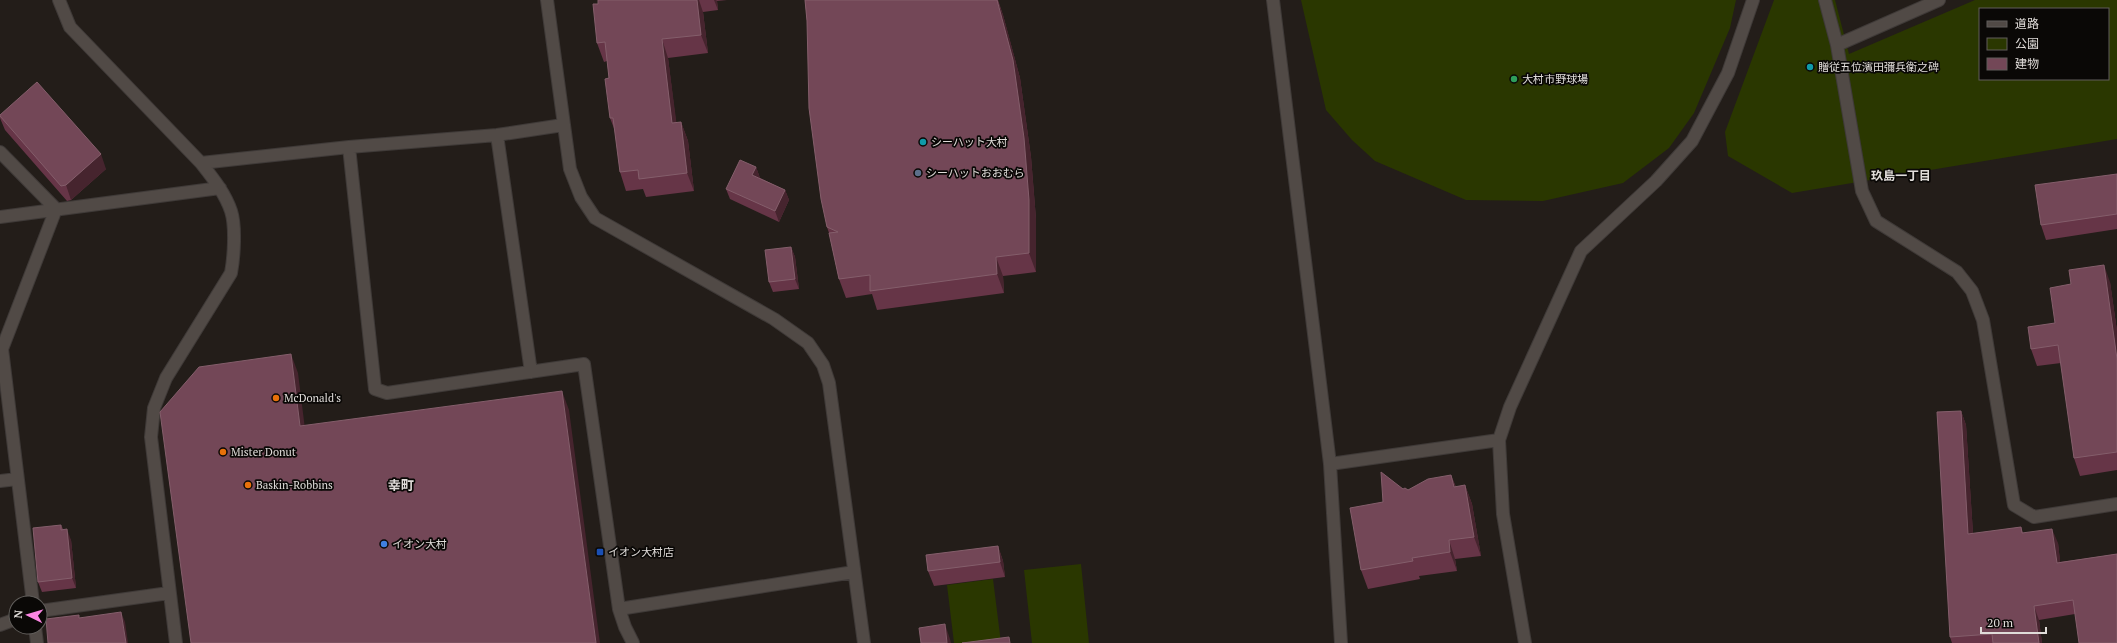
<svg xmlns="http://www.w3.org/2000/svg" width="2117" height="643" font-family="'PT Serif','Noto Sans JP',serif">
  <rect width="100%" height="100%" fill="#231d19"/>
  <path fill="#2a3700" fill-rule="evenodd" d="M 1301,0 L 1736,0 L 1730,28 L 1694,113 L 1669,148 L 1623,183 L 1543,201 L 1466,200 L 1375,161 L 1352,140 L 1326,110 Z
    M 1774,0 L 1835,0 L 1849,54 L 1975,0 L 2117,0 L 2117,139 L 1792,193 L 1728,156 L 1725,132 ZM 1980,9 L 2108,9 L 2108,79 L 1980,79 Z
    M 1081,564 L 1089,643 L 1032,643 L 1024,570 Z
    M 993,579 L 1001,643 L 954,643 L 947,585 Z"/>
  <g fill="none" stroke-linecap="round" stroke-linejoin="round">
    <defs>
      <path id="minor" d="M 59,0 L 70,27 L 201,163 C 212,177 225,193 231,211 C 236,226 234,257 231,273 L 166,378 L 154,408 L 151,437 L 176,643
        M 547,0 L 570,169 L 581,197 L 595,218 L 774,319 L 808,343 L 823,365 L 829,383 L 864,643
        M 1273,0 L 1330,464 L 1499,440
        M 1825,0 L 1837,45 L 1862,191 L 1876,221 L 1957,272 L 1972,291 L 1983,320 L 2014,505 L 2034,517 L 2117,504
        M 1837,45 L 1939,0
        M 497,135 L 531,372
        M 349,147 L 375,389 L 387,393 L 584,364 L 619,609 L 625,627 L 633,643
        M 0,152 L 56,209
        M 201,163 L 349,147 L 497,135 L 563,125
        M 0,217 L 220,188
        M 1330,464 L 1341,643
        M 0,481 L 17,479
        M 33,603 L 2,349 L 56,209
        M 619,609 L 854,572
        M 40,611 L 169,593
        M 0,625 L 16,619
        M 35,627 L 37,643
        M 1525,643 L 1503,514 L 1499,440 L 1510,407 L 1581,251 L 1656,181 L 1692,141 L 1728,73 L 1753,0"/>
    </defs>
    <use href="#minor" stroke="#3f3a38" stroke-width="14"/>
    <use href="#minor" stroke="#514a46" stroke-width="12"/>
  </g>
  <path fill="#663547" d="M 598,0 L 727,0 L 717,1 L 718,10 L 703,12 L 708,53 L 668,58 L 676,123 L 681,122 L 688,141 L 694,191 L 646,197 L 643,189 L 626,191 L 620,172 L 615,131 L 610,118 L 609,78 L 607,61 L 604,62 L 597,43 L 598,4 Z
    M 805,0 L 998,0 L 1003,15 L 1020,78 L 1031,157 L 1036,219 L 1036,272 L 1003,276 L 1004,293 L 877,310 L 872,294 L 846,298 L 839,279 L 829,233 L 827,227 Z
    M 0,115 L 106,169 L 71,200 L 67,201 L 5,130 L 0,118 Z
    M 756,167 L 760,178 L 785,190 L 789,200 L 779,222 L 730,199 L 726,189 Z
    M 2117,174 L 2117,229 L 2046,240 L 2041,225 Z
    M 791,247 L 795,257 L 799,289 L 773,292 L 769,282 Z
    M 2110,282 L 2117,331 L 2117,470 L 2080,476 L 2074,458 L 2061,363 L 2037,366 L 2031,349 L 2055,323 L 2071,284 Z
    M 1961,411 L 1966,425 L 1973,534 L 2021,527 L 2023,533 L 2058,543 L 2060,562 L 2117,554 L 2075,614 L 2039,620 L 2042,643 L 1952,643 L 1950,637 Z
    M 1451,475 L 1456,487 L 1465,485 L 1472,504 L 1481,556 L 1455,559 L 1457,571 L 1419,576 L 1420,579 L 1368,589 L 1361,570 L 1383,502 L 1403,489 L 1408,490 Z
    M 61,525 L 63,529 L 71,540 L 76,588 L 42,592 L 38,582 Z
    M 998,546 L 1003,561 L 1005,577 L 934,586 L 928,571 Z"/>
  <path fill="#46242e" d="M 697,0 L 699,0 L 703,12 L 708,53 L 701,35 Z
    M 714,0 L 716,0 L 717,1 L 718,10 Z
    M 997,0 L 1003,15 L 1020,78 L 1031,157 L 1036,219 L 1036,272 L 1029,253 Z
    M 662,39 L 668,58 L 679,142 L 672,123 Z
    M 681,122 L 688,141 L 694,191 L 687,173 Z
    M 101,154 L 106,169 L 71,200 L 66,185 Z
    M 756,167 L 760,178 L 756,185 L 752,175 Z
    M 785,190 L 789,200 L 779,222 L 775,211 Z
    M 791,247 L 795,257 L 799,289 L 795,279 Z
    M 996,257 L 1003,276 L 1004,293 L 997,274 Z
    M 2104,265 L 2110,282 L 2117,331 L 2117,359 Z
    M 291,354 L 298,373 L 307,445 L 300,426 Z
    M 562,391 L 569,410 L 600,643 L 596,643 Z
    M 1961,411 L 1966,425 L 1974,549 L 1968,534 Z
    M 1451,475 L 1458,494 L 1454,487 Z
    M 1465,485 L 1472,504 L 1481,556 L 1474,537 Z
    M 67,529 L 71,540 L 76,588 L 72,578 Z
    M 2052,529 L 2058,543 L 2062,577 L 2057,563 Z
    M 1449,540 L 1455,559 L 1457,571 L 1450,552 Z
    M 998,546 L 1003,561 L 1005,577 L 1000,562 Z
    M 2034,606 L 2039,620 L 2042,643 L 2039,643 Z
    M 121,612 L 125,622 L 128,643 L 126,643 Z
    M 945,624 L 950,639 L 951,643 L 947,643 Z"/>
  <path fill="#734757" stroke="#845e6b" d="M 598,0 L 697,0 L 701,35 L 662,39 L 672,123 L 681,122 L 687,173 L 639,179 L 638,170 L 620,172 L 613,118 L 610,118 L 605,79 L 609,78 L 605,42 L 597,43 L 593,4 L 598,4 Z
    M 805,0 L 997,0 L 1013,60 L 1024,138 L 1029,200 L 1029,253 L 996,257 L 997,274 L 870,291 L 870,275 L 839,279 L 829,233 L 838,232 L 827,227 L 821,199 L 809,108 L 807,21 Z
    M 37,82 L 101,154 L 66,185 L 61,186 L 0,116 L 0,115 Z
    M 740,160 L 756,167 L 752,175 L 785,190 L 775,211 L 726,189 Z
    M 2117,174 L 2117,214 L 2041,225 L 2035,185 Z
    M 791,247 L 795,279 L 769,282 L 765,250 Z
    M 2104,265 L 2117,359 L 2117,452 L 2074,458 L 2058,345 L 2031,349 L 2028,327 L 2055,323 L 2050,288 L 2071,284 L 2069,270 Z
    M 291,354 L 300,426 L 562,391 L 596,643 L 191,643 L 160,412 L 199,367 Z
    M 1961,411 L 1968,534 L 2021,527 L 2022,533 L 2052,529 L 2057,563 L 2117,554 L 2117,643 L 2079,643 L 2073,600 L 2034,606 L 2039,643 L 1993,643 L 1992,634 L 1950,637 L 1937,412 Z
    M 1381,472 L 1403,489 L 1405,488 L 1408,490 L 1428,479 L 1451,475 L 1454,487 L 1465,485 L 1474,537 L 1449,540 L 1450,552 L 1412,558 L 1413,561 L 1361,570 L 1350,508 L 1383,502 Z
    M 61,525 L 61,530 L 67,529 L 72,578 L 38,582 L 33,528 Z
    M 998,546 L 1000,562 L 928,571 L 926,555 Z
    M 121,612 L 126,643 L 48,643 L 46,619 L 79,615 L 79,618 Z
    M 945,624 L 947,643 L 921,643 L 919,628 Z
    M 1009,637 L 1010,643 L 962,643 Z"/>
  <g fill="#0f9aa8" stroke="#0a0806" stroke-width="1.5">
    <circle cx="1810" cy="67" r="4"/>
    <circle cx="923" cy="142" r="4"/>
  </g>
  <circle fill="#2e9e5b" stroke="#0a0806" stroke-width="1.5" cx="1514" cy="79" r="4"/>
  <circle fill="#5c6f8a" stroke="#0a0806" stroke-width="1.5" cx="918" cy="173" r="4"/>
  <g fill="#e8710a" stroke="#0a0806" stroke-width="1.5">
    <circle cx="276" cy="398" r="4"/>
    <circle cx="223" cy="452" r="4"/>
    <circle cx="248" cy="485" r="4"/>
  </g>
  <circle fill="#3f7fe0" stroke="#0a0806" stroke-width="1.5" cx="384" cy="544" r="4"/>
  <rect fill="#1a4fb4" stroke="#0a0806" stroke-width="1.5" x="596" y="548" width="8" height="8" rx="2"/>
  <g text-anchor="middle" stroke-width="3.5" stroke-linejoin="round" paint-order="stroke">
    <g font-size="11" fill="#e0dcd9" stroke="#0a0806" text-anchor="start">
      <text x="1818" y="71">贈従五位濱田彌兵衛之碑</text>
      <text x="1522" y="83">大村市野球場</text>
      <text x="931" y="146">シーハット大村</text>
      <text x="926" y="177">シーハットおおむら</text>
      <text x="284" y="402">McDonald's</text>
      <text x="231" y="456">Mister Donut</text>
      <text x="256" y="489">Baskin-Robbins</text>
      <text x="392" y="548">イオン大村</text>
      <text x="608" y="556">イオン大村店</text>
    </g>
    <g font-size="12" font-weight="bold" fill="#e0dcd9" stroke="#0a0806">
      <text x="1901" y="180">玖島一丁目</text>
    </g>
    <g font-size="13" font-weight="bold" fill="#e0dcd9" stroke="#0a0806">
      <text x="401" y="490">幸町</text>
    </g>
  </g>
  <rect x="1979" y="8" width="130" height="72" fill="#0a0806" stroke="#605d5a"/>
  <rect x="1987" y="21" width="20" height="6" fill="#514a46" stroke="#605d5a"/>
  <text x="2015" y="28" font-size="12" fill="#e0dcd9">道路</text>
  <rect x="1987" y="38" width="20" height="12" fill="#2a3700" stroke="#605d5a"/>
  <text x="2015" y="48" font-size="12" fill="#e0dcd9">公園</text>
  <rect x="1987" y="58" width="20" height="12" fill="#734757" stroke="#605d5a"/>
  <text x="2015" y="68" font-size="12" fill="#e0dcd9">建物</text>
  <g transform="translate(28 615) rotate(275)"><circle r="19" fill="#0a0806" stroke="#605d5a"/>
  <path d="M0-3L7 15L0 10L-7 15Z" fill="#fc86e3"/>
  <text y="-6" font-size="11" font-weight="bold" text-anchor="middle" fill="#e0dcd9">N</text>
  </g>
  <path d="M1981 627v6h65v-6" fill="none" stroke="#e0dcd9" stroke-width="2"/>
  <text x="1987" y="627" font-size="12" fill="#e0dcd9" stroke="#0a0806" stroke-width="3" paint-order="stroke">20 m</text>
</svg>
